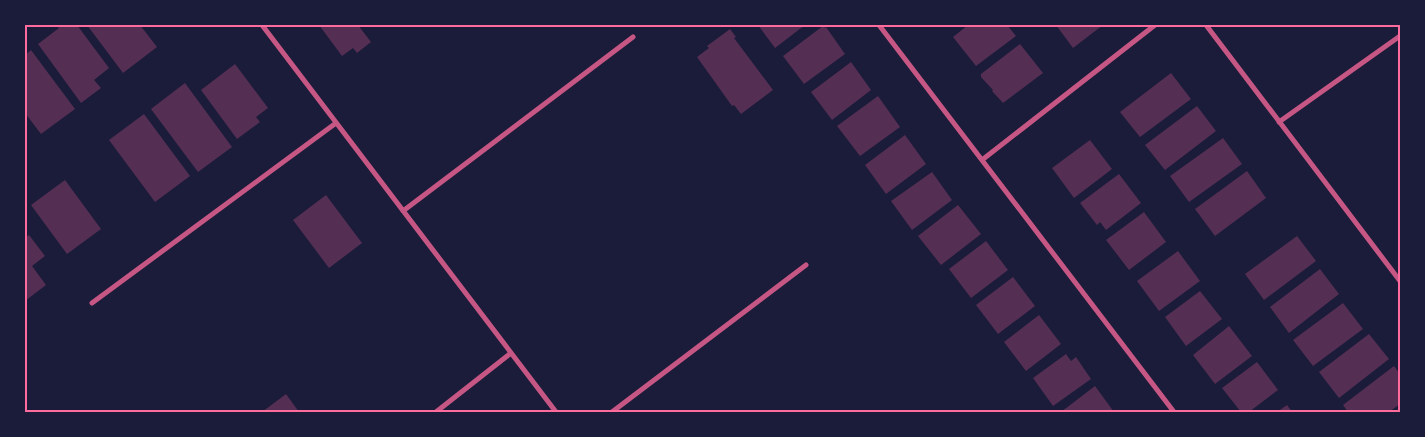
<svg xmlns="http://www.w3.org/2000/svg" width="1425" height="437" font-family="Karla,sans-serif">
  <rect width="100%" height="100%" fill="#1b1b3a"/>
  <path fill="#542f53" d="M 57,25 L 77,25 L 109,68 L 94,80 L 101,88 L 81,103 L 38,44 L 59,28 Z
    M 87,25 L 140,25 L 157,47 L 123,73 Z
    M 319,25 L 358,25 L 371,42 L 357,53 L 353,48 L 342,56 Z
    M 758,25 L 805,25 L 775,48 Z
    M 968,25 L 1007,25 L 1016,36 L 976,66 L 953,37 Z
    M 1056,25 L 1103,25 L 1073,48 Z
    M 823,26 L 825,28 L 826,27 L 845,54 L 804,84 L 783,56 Z
    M 730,29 L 736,37 L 734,38 L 773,90 L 741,114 L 734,105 L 732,106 L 697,57 L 709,48 L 707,46 Z
    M 1020,44 L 1043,73 L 1003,103 L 992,91 L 993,90 L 981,77 L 981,74 Z
    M 31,50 L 75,109 L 41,134 L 25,113 L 25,55 Z
    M 851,62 L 871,90 L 832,120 L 811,92 Z
    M 235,64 L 268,108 L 256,117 L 260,122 L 237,139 L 201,90 Z
    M 1171,73 L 1191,99 L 1140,137 L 1120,112 Z
    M 185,83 L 232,147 L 198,172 L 151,109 Z
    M 878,96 L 900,127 L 860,156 L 837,126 Z
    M 1197,106 L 1216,131 L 1165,170 L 1145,145 Z
    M 144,114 L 190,176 L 155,202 L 109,140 Z
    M 905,135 L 926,164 L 886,194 L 865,165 Z
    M 1223,138 L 1242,164 L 1189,202 L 1170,176 Z
    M 1090,140 L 1112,169 L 1074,198 L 1052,168 Z
    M 1247,171 L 1266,198 L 1215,236 L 1195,209 Z
    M 932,172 L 952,200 L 912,230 L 891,201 Z
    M 1119,174 L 1141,203 L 1106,230 L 1100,222 L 1097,225 L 1080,203 Z
    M 65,180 L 101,229 L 67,254 L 31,205 Z
    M 326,195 L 362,243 L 329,268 L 293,220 Z
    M 958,205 L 981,234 L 941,265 L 918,236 Z
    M 1144,212 L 1166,242 L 1129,270 L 1106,240 Z
    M 29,235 L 45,256 L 32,266 L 46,285 L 25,301 L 25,238 Z
    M 1297,236 L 1316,261 L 1264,300 L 1245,274 Z
    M 986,241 L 1008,270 L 971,298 L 949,269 Z
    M 1178,251 L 1200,281 L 1159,311 L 1137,281 Z
    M 1320,269 L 1339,294 L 1289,333 L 1270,307 Z
    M 1013,277 L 1035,306 L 998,334 L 976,305 Z
    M 1200,291 L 1222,319 L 1186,346 L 1165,317 Z
    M 1343,303 L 1363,329 L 1313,366 L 1293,340 Z
    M 1039,315 L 1061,344 L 1026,371 L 1004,342 Z
    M 1229,326 L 1252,356 L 1215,384 L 1193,355 Z
    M 1369,334 L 1389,359 L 1339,398 L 1319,372 Z
    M 1066,354 L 1071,361 L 1076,357 L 1091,379 L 1053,406 L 1033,378 Z
    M 1257,362 L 1278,390 L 1249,412 L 1241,412 L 1222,388 Z
    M 1394,366 L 1400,374 L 1400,404 L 1389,412 L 1348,412 L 1343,405 Z
    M 1095,386 L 1114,412 L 1061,412 Z
    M 286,394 L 299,412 L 262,412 Z
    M 1287,405 L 1292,412 L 1277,412 Z"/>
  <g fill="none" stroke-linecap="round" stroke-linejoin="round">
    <path stroke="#c65784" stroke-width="5" d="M 262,25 L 556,412
      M 879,25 L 1174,412
      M 1206,25 L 1400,281
      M 1279,122 L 1400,36
      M 982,160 L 1155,25
      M 403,211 L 633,37
      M 92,303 L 336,123
      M 436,412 L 511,353
      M 612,412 L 806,265"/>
  </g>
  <rect width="1425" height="437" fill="none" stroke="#1b1b3a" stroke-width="52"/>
  <rect x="26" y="26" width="1373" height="385" fill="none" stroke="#ff6b9d" stroke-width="2"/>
</svg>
